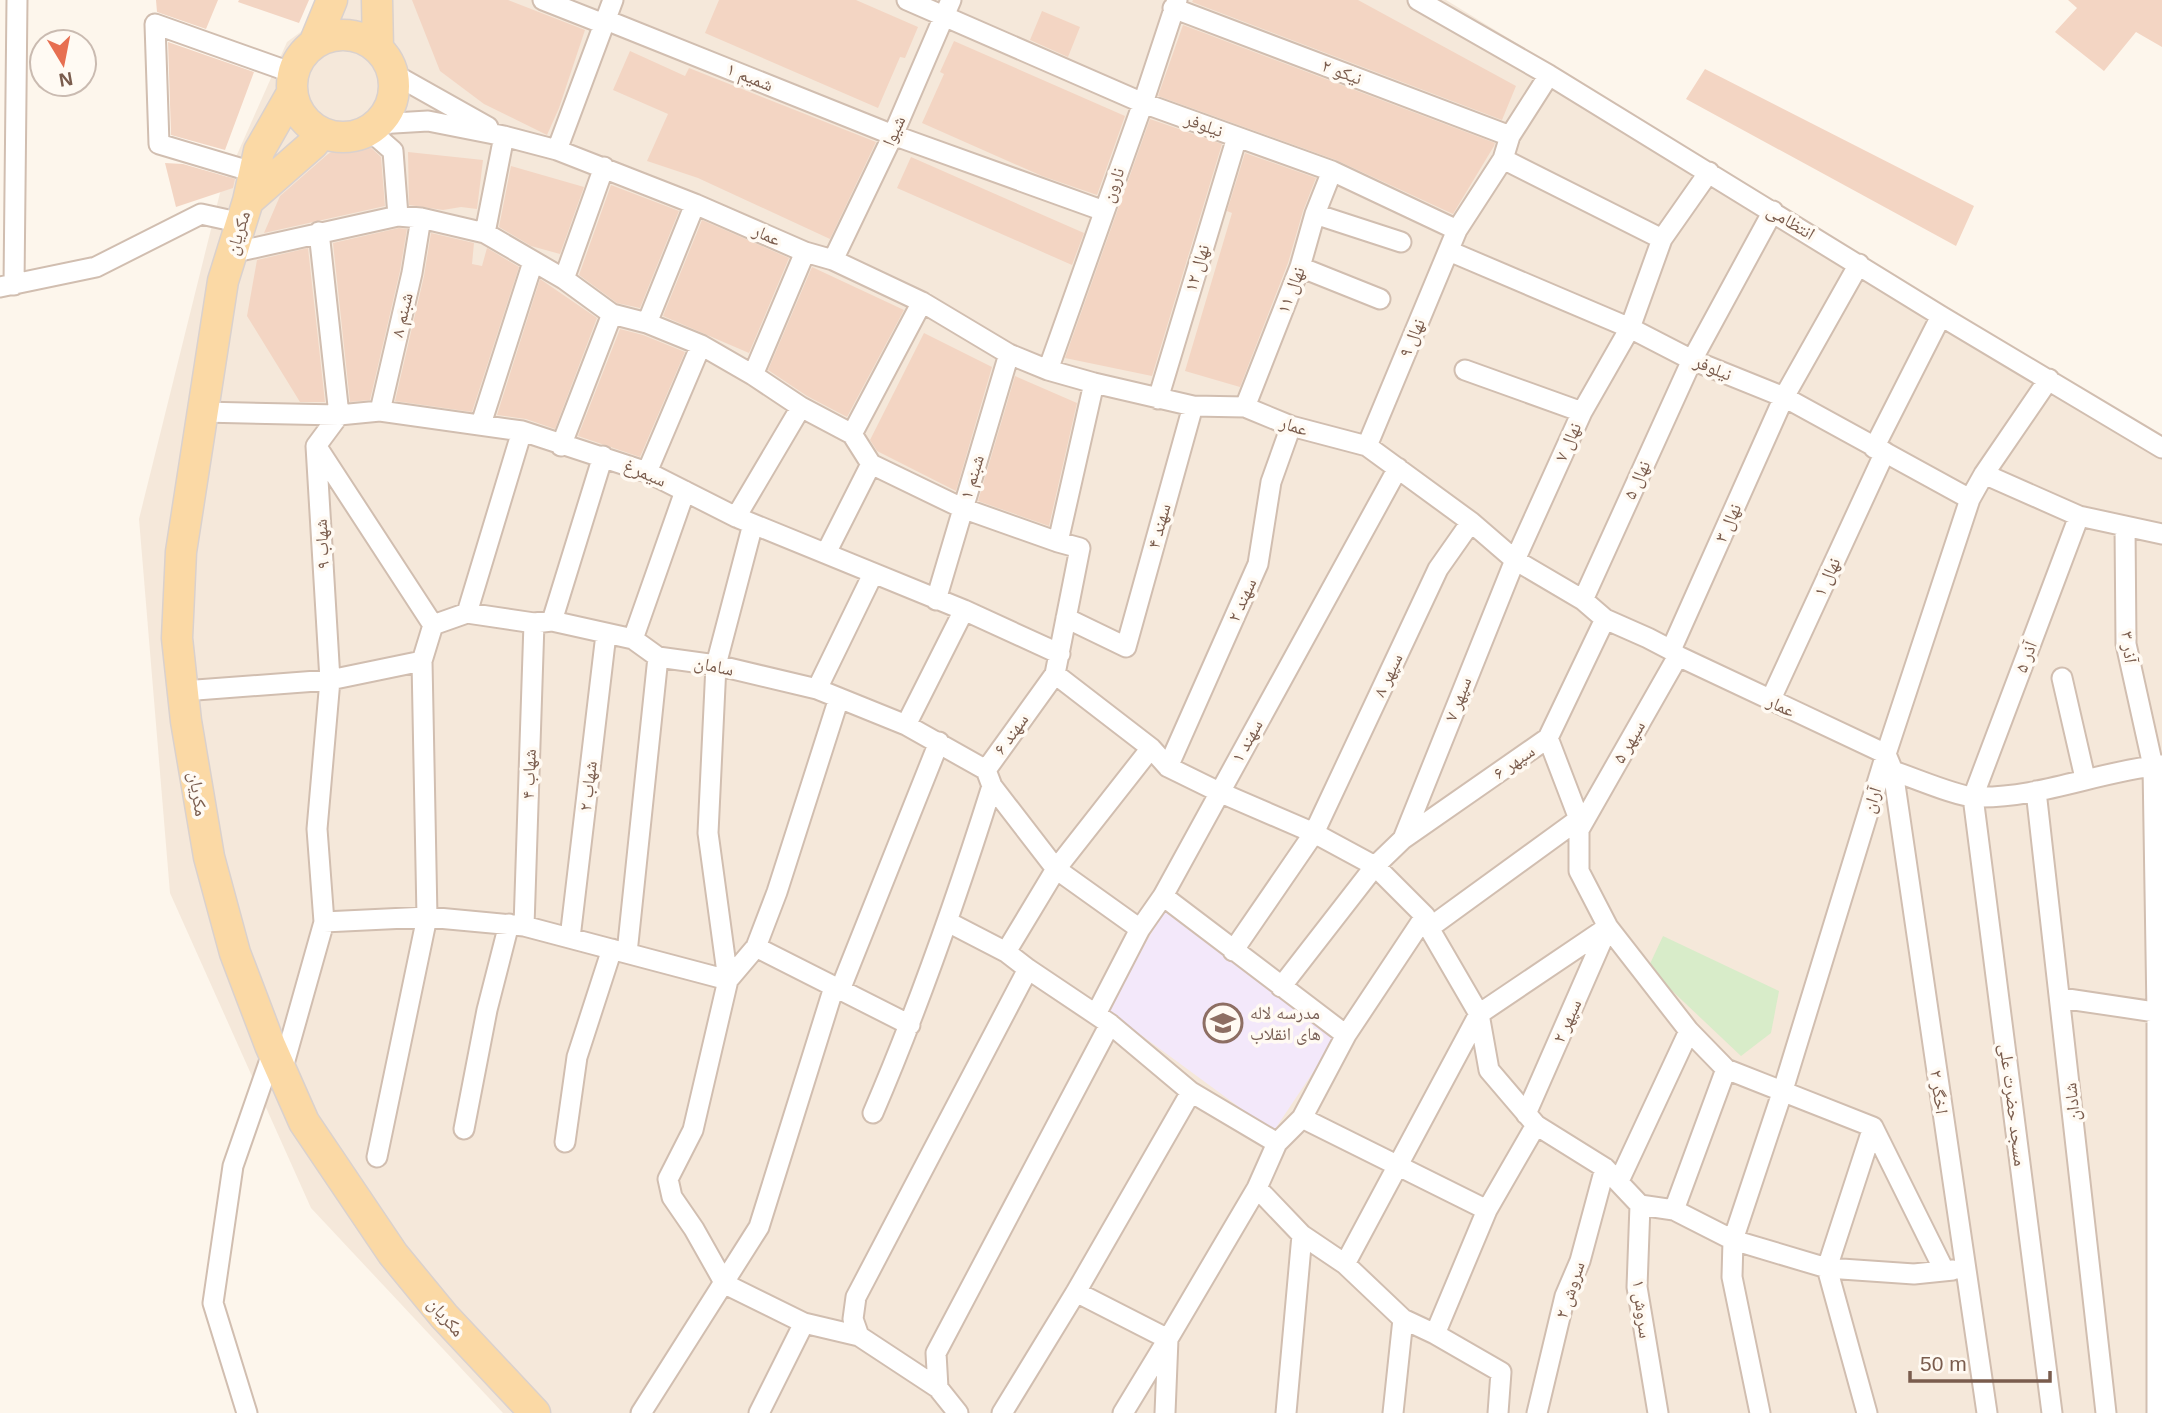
<svg xmlns="http://www.w3.org/2000/svg" width="2162" height="1413" font-family="Helvetica,'Noto Naskh Arabic',sans-serif">
  <rect width="100%" height="100%" fill="#fdf6ec"/>
  <path fill="#f5e8da" d="M 344,0 L 1446,0 L 2162,439 L 2162,1413 L 503,1413 L 311,1208 L 170,893 L 139,519 L 220,193 L 287,42 Z"/>
  <path fill="#f3e8fa" d="M 1164,911 L 1338,1035 L 1273,1132 L 1107,1010 Z"/>
  <path fill="#d8ecc9" d="M 1663,936 L 1779,991 L 1771,1033 L 1741,1056 L 1648,968 Z"/>
  <path fill="#f3d5c3" d="M 156,0 L 218,0 L 206,29 L 157,12 Z
    M 239,0 L 309,0 L 299,23 L 238,2 Z
    M 412,0 L 508,0 L 585,30 L 559,108 L 547,135 L 484,104 L 440,71 Z
    M 719,0 L 856,0 L 918,27 L 905,58 L 900,57 L 878,108 L 705,33 Z
    M 1193,0 L 1358,0 L 1516,86 L 1502,120 L 1192,2 Z
    M 2068,0 L 2162,0 L 2162,47 L 2136,32 L 2104,71 L 2055,32 L 2077,8 Z
    M 1042,11 L 1080,27 L 1068,57 L 1030,40 Z
    M 1183,25 L 1495,143 L 1494,146 L 1453,214 L 1336,160 L 1158,96 Z
    M 954,41 L 1125,116 L 1097,195 L 1042,176 L 922,123 L 944,74 L 940,72 Z
    M 168,42 L 254,72 L 225,150 L 171,135 Z
    M 630,51 L 685,76 L 689,68 L 876,142 L 830,239 L 698,178 L 647,161 L 668,114 L 613,90 Z
    M 1705,69 L 1974,206 L 1956,246 L 1686,99 Z
    M 1150,119 L 1222,144 L 1152,376 L 1065,358 Z
    M 369,146 L 381,157 L 385,206 L 264,233 L 280,196 L 328,154 L 335,150 Z
    M 408,152 L 483,160 L 477,209 L 461,207 L 443,210 L 409,205 Z
    M 1245,153 L 1316,178 L 1303,211 L 1288,263 L 1240,387 L 1185,371 L 1232,213 L 1227,211 Z
    M 911,157 L 1084,233 L 1072,265 L 897,188 Z
    M 165,163 L 183,164 L 235,179 L 233,188 L 176,207 Z
    M 511,166 L 584,187 L 560,254 L 531,246 L 499,227 Z
    M 611,185 L 679,211 L 640,308 L 617,303 L 579,275 Z
    M 702,220 L 789,258 L 749,353 L 663,316 Z
    M 399,228 L 407,229 L 400,271 L 370,400 L 350,402 L 333,243 Z
    M 431,233 L 474,243 L 472,264 L 482,266 L 487,248 L 519,267 L 472,412 L 395,401 L 424,276 Z
    M 308,248 L 325,402 L 300,402 L 247,316 L 257,260 Z
    M 812,267 L 904,310 L 847,417 L 807,396 L 768,370 Z
    M 540,279 L 597,318 L 555,429 L 526,419 L 497,415 Z
    M 620,329 L 643,335 L 685,352 L 640,457 L 578,436 Z
    M 924,333 L 992,367 L 956,491 L 877,451 L 870,440 Z
    M 1015,376 L 1077,403 L 1049,526 L 978,501 Z"/>
  <g fill="none" stroke-linecap="round" stroke-linejoin="round">
    <defs>
      <path id="minor" d="M 543,0 L 604,24
        M 907,0 L 1143,103 L 1332,171 L 1457,230
        M 1418,0 L 1549,75 L 1941,316 L 2162,448
        M 1173,8 L 1510,136
        M 606,20 L 893,135 L 1104,211
        M 392,73 L 488,127
        M 377,124 L 428,121 L 504,136 L 557,150 L 695,204 L 805,252 L 833,260 L 922,302 L 1009,354 L 1048,370 L 1094,383 L 1193,406 L 1245,407 L 1291,426 L 1367,446 L 1471,522 L 1515,560 L 1583,600 L 1605,619 L 1648,638 L 1671,650 L 1678,656 L 1886,754 L 1893,771 C 1912,777 1958,797 1975,797 C 2039,799 2099,771 2162,765
        M 369,130 L 393,151 L 398,216
        M 557,150 L 613,0
        M 1503,159 L 1662,239
        M 253,172 L 159,144 L 155,24 L 293,73
        M 1315,214 L 1401,242
        M 485,233 L 504,136
        M 1449,251 L 1630,328 L 1692,360 L 1784,397 L 1970,499
        M 231,253 L 398,216 L 421,218 L 485,233 L 564,279 L 612,314 L 647,323 L 701,345 L 753,375 L 801,407 L 852,434 L 871,464 L 962,508 L 1058,542
        M 833,260 L 893,135 L 951,0
        M 1300,267 L 1380,299
        M 564,279 L 604,167
        M 14,285 L 17,0
        M 0,287 L 96,267 L 201,214 L 242,223
        M 647,323 L 695,204
        M 1048,370 L 1143,103 L 1177,0
        M 1465,370 L 1582,412
        M 753,375 L 805,252
        M 1158,399 L 1237,137
        M 1245,407 L 1300,267 L 1315,214 L 1332,171
        M 380,411 L 412,273 L 421,218
        M 202,412 L 339,415 L 380,411 L 522,431 L 647,472 L 736,517 L 964,610 L 1060,654
        M 481,424 L 533,262
        M 852,434 L 922,302
        M 561,446 L 612,314
        M 1367,446 L 1457,230 L 1503,159 L 1510,136 L 1549,75
        M 317,447 L 433,625
        M 1874,448 L 1941,316
        M 647,472 L 701,345
        M 1984,474 L 2079,516 L 2162,534
        M 736,517 L 801,407
        M 753,524 L 716,665 L 708,833 L 728,980 L 693,1130 L 668,1179 L 672,1197 L 694,1229 L 725,1284 L 804,1323 L 859,1336
        M 2125,526 L 2126,644 L 2153,766 L 2157,1013 L 2157,1413
        M 826,553 L 871,464
        M 936,600 L 1009,354
        M 1583,600 L 1692,360 L 1773,211
        M 467,613 L 522,431
        M 1066,618 L 1126,647 L 1193,406
        M 552,621 L 603,456
        M 433,625 L 467,613 L 534,623 L 552,621 L 633,639 L 658,657 L 716,665 L 817,689 L 906,725 L 986,770
        M 633,639 L 685,491
        M 1671,650 L 1784,397 L 1859,264
        M 1055,674 L 1151,748 L 1168,767 L 1219,792 L 1314,833 L 1375,866 L 1425,916 L 1429,928 L 1479,1014 L 1489,1070 L 1536,1125 L 1487,1210 L 1435,1334
        M 2062,678 L 2085,778
        M 817,689 L 873,574
        M 183,691 L 330,680 L 422,661
        M 839,698 L 777,892 L 756,947 L 910,1025
        M 1770,701 L 1885,452
        M 906,725 L 964,610
        M 1548,738 L 1579,819 L 1579,871 L 1608,927 L 1689,1031 L 1726,1069 L 1873,1127 L 1944,1270
        M 1168,767 L 1258,564 L 1271,482 L 1291,426
        M 1893,771 L 1987,1413
        M 992,786 L 1056,869 L 1140,929
        M 2036,791 L 2106,1413
        M 1580,828 L 1678,656
        M 1403,839 L 1515,560 L 1582,412 L 1630,328 L 1662,239 L 1709,172
        M 1163,896 L 1346,1035
        M 324,922 L 427,917 L 524,926 L 728,980
        M 948,922 L 1006,952 L 1028,969 L 1110,1024 L 1191,1092 L 1277,1143
        M 524,926 L 534,623
        M 1429,928 L 1579,819
        M 570,938 L 606,634
        M 1233,951 L 1314,833 L 1438,569 L 1471,522
        M 1006,952 L 1056,869 L 1151,748
        M 627,953 L 658,657
        M 728,980 L 756,947
        M 1281,987 L 1375,866 L 1403,839 L 1548,738 L 1605,619
        M 840,990 L 939,742
        M 2061,998 L 2162,1013
        M 1096,1014 L 1140,929 L 1163,896 L 1398,468
        M 282,1071 L 324,922 L 317,829 L 330,680 L 316,446 L 339,415 L 319,232
        M 873,1113 C 919,1006 957,897 992,786 L 986,770 L 1055,674 L 1080,548 L 1058,542 L 1094,383
        M 1526,1114 L 1608,927
        M 1302,1118 L 1487,1210
        M 1536,1125 L 1605,1168 L 1640,1205 L 1674,1210 L 1733,1240 L 1827,1268 L 1914,1274 L 1953,1270
        M 464,1129 L 487,1010 L 509,924
        M 565,1142 L 577,1057 L 612,949
        M 377,1157 L 427,917 L 422,661 L 433,625
        M 1619,1181 L 1689,1031
        M 1257,1188 L 1302,1235 L 1345,1264 L 1403,1319 L 1435,1334 L 1501,1372 L 1498,1413
        M 1640,1205 L 1637,1287 L 1658,1413
        M 1674,1210 L 1726,1069
        M 1345,1264 L 1479,1014 L 1608,927
        M 1827,1268 L 1867,1413
        M 1827,1268 L 1873,1127
        M 1076,1292 L 1168,1339 L 1123,1413
        M 938,1388 L 859,1336 L 853,1319 L 856,1297 L 1028,969
        M 247,1413 L 213,1303 L 233,1166 L 273,1051
        M 641,1413 L 759,1227 L 834,987
        M 759,1413 L 804,1323
        M 958,1413 L 938,1388 L 936,1353 L 1110,1024
        M 1002,1413 L 1076,1292 L 1191,1092
        M 1165,1413 L 1168,1339 L 1257,1188 L 1277,1143 L 1302,1118 L 1346,1035 L 1425,916
        M 1286,1413 L 1302,1235
        M 1393,1413 L 1403,1319
        M 1537,1413 L 1565,1296 L 1580,1261 L 1605,1168
        M 1760,1413 L 1732,1277 L 1733,1240 L 1783,1090 L 1886,754 L 1970,499 L 1984,474 L 2049,379
        M 2052,1413 L 1973,797 L 2079,516"/>
      <path id="primary" d="M 377,0 L 378,49
        M292 86a51 51 0 1 1 102 0a51 51 0 1 1-102 0Z
        M 314,44 L 332,0
        M 292,93 L 259,151 L 248,201 L 223,281 L 181,552 L 177,638 L 186,721 L 209,857 L 235,953 L 270,1045 L 304,1122 L 393,1254 L 444,1316 L 535,1413
        M 248,201 L 313,144 L 322,133"/>
    </defs>
    <use href="#minor" stroke="#d1beb0" stroke-width="23"/>
    <use href="#primary" stroke="#dad1cd" stroke-width="33"/>
    <use href="#minor" stroke="#fff" stroke-width="19"/>
    <use href="#primary" stroke="#fbd9a5" stroke-width="30"/>
  </g>
  <defs>
    <symbol id="school-ring" viewBox="-11 -11 22 22"><circle r="9.5" fill="#fffaf3" stroke="#8d6e63" stroke-width="1.5"/><path d="M0-5L7-2L0 1L-7-2ZM-4 1L0 2.5L4 1V4Q0 6-4 4Z" fill="#8d6e63"/></symbol>
  </defs>
  <g fill-rule="evenodd">
    <use href="#school-ring" x="1201" y="1001" width="44" height="44"/>
  </g>
  <g text-anchor="middle" stroke-width="7" stroke-linejoin="round" paint-order="stroke">
    <g font-size="18" fill="#7a5c4d" stroke="#fffaf3">
      <text transform="translate(1342 72) rotate(21)" y="6">نیکو ۲</text>
      <text transform="translate(750 77) rotate(22)" y="6">شمیم ۱</text>
      <text transform="translate(1204 125) rotate(20)" y="6">نیلوفر</text>
      <text transform="translate(894 131) rotate(-66)" y="6">شیوا</text>
      <text transform="translate(1113 185) rotate(-70)" y="6">نارون</text>
      <text transform="translate(1791 222) rotate(31)" y="6">انتظامی</text>
      <text transform="translate(238 233) rotate(-73)" y="6">مکریان</text>
      <text transform="translate(767 235) rotate(24)" y="6">عمار</text>
      <text transform="translate(1197 268) rotate(-73)" y="6">نهال ۱۲</text>
      <text transform="translate(1291 290) rotate(-69)" y="6">نهال ۱۱</text>
      <text transform="translate(402 315) rotate(-77)" y="6">شبنم ۸</text>
      <text transform="translate(1412 338) rotate(-67)" y="6">نهال ۹</text>
      <text transform="translate(1713 368) rotate(23)" y="6">نیلوفر</text>
      <text transform="translate(1294 426) rotate(18)" y="6">عمار</text>
      <text transform="translate(1568 442) rotate(-66)" y="6">نهال ۷</text>
      <text transform="translate(645 473) rotate(23)" y="6">سیمرغ</text>
      <text transform="translate(972 477) rotate(-73)" y="6">شبنم ۱</text>
      <text transform="translate(1637 480) rotate(-66)" y="6">نهال ۵</text>
      <text transform="translate(1728 523) rotate(-66)" y="6">نهال ۳</text>
      <text transform="translate(1159 526) rotate(-75)" y="6">سهند ۴</text>
      <text transform="translate(322 544) rotate(-93)" y="6">شهاب ۹</text>
      <text transform="translate(1827 577) rotate(-65)" y="6">نهال ۱</text>
      <text transform="translate(1242 600) rotate(-66)" y="6">سهند ۲</text>
      <text transform="translate(2129 647) rotate(83)" y="6">آذر ۳</text>
      <text transform="translate(2026 657) rotate(-69)" y="6">آذر ۵</text>
      <text transform="translate(714 666) rotate(11)" y="6">سامان</text>
      <text transform="translate(1388 675) rotate(-65)" y="6">سپهر ۸</text>
      <text transform="translate(1458 699) rotate(-69)" y="6">سپهر ۷</text>
      <text transform="translate(1781 706) rotate(25)" y="6">عمار</text>
      <text transform="translate(1011 734) rotate(-54)" y="6">سهند ۶</text>
      <text transform="translate(1247 741) rotate(-61)" y="6">سهند ۱</text>
      <text transform="translate(1629 742) rotate(-60)" y="6">سپهر ۵</text>
      <text transform="translate(1514 762) rotate(-35)" y="6">سپهر ۶</text>
      <text transform="translate(529 774) rotate(-88)" y="6">شهاب ۴</text>
      <text transform="translate(588 786) rotate(-83)" y="6">شهاب ۲</text>
      <text transform="translate(198 794) rotate(81)" y="6">مکریان</text>
      <text transform="translate(1872 800) rotate(-73)" y="6">آران</text>
      <text transform="translate(1567 1021) rotate(-66)" y="6">سپهر ۲</text>
      <text transform="translate(1939 1092) rotate(82)" y="6">اخگر ۲</text>
      <text transform="translate(2072 1102) rotate(-96)" y="6">شادان</text>
      <text transform="translate(2013 1105) rotate(83)" y="6">مسجد حضرت علی</text>
      <text transform="translate(1570 1290) rotate(-72)" y="6">سروش ۲</text>
      <text transform="translate(1642 1309) rotate(83)" y="6">سروش ۱</text>
      <text transform="translate(446 1317) rotate(49)" y="6">مکریان</text>
    </g>
    <g font-size="18" fill="#785e54" stroke="#fffaf3" text-anchor="start">
      <text x="1250" y="1019">مدرسه لاله<tspan x="1250" dy="21">های انقلاب</tspan></text>
    </g>
  </g>
  <g transform="translate(63 63) rotate(170)"><circle r="33" fill="#fffaf3" stroke="#cabbb1" stroke-width="2"/>
  <path d="M0-5L12 26L0 18L-12 26Z" fill="#e76f51"/>
  <text y="-10" font-size="19" font-weight="bold" text-anchor="middle" fill="#7a5c4d">N</text>
  </g>
  <path d="M1910 1371v10h140v-10" fill="none" stroke="#7a5c4d" stroke-width="3.5"/>
  <text x="1920" y="1371" font-size="21" fill="#7a5c4d" stroke="#fffaf3" stroke-width="5" paint-order="stroke">50 m</text>
</svg>
